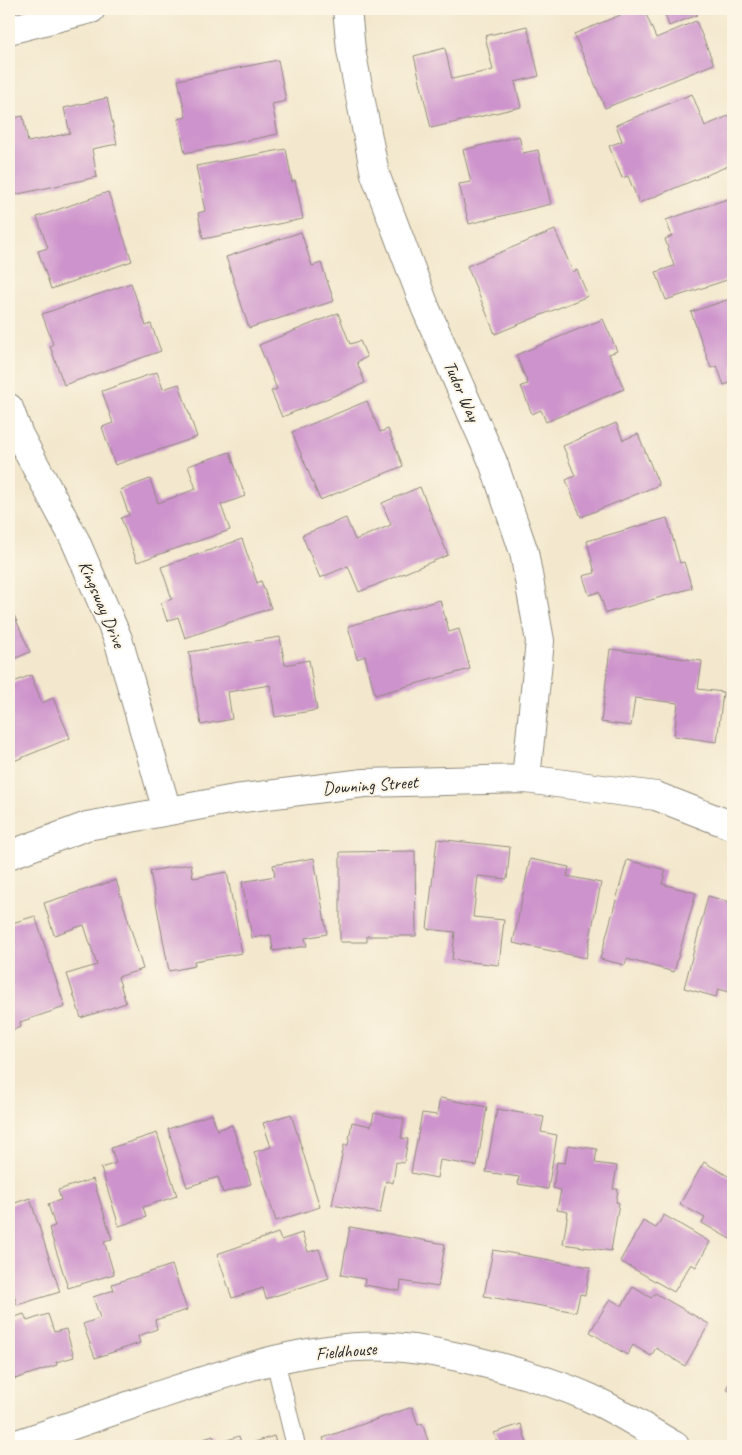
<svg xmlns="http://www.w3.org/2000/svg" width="742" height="1455" font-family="Caveat,sans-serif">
  <rect width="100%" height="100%" fill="#fcf5e5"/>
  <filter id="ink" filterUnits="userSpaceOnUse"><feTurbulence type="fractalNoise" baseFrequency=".02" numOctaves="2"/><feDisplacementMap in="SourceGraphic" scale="10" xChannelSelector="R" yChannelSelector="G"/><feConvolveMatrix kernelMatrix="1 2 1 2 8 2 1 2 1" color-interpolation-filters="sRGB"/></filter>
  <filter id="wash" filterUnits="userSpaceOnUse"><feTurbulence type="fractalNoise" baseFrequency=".0096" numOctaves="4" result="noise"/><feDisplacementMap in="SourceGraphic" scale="20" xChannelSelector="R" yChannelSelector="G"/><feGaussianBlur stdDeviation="1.12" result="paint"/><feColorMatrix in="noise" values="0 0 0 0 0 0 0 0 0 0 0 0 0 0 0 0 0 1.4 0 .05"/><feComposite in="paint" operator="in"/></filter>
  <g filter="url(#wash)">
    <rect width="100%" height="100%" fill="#f3e8cd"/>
    <g id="blocks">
      <path fill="#cd93cc" d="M 635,9 L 644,9 L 656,38 L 696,21 L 714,64 L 605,108 L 574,34 Z
        M 663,9 L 695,9 L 697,15 L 669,26 Z
        M 527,26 L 539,76 L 515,82 L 521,107 L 431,128 L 414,56 L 445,48 L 452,79 L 493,70 L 485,36 Z
        M 278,60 L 286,101 L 272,104 L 278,134 L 185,153 L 178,119 L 186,117 L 178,80 Z
        M 692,94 L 705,126 L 733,114 L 733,164 L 639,203 L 628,176 L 622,178 L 609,146 L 622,141 L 616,125 Z
        M 107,98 L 117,144 L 92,149 L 97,177 L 9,196 L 9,119 L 23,116 L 28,142 L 70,133 L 64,108 Z
        M 519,136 L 523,153 L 538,150 L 551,204 L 469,224 L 459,184 L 471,182 L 463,150 Z
        M 286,149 L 292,182 L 295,180 L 303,219 L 203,239 L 198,213 L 205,211 L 196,166 Z
        M 108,192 L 132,261 L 51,289 L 38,251 L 48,248 L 37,217 Z
        M 733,197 L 733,278 L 666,300 L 656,272 L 674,266 L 665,239 L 672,236 L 666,220 Z
        M 555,230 L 573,272 L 577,270 L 588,296 L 495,334 L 467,266 Z
        M 301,232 L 312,266 L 321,263 L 334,301 L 249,328 L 226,257 Z
        M 131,283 L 146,326 L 151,324 L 161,351 L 64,385 L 50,346 L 53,344 L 42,314 Z
        M 733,298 L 733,382 L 724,385 L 717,366 L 711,368 L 691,312 Z
        M 338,313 L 350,344 L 360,341 L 367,357 L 357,362 L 365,383 L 282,417 L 271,391 L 277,389 L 259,345 Z
        M 603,319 L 617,351 L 609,354 L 624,389 L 546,422 L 541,410 L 532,414 L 521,386 L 528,384 L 516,355 Z
        M 157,372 L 163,389 L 179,384 L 197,437 L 115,465 L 102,427 L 113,423 L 102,391 Z
        M 367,401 L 380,432 L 388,429 L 403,466 L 320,500 L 292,432 Z
        M 616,423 L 623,440 L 638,434 L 659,485 L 581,517 L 566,480 L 575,476 L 563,446 Z
        M 230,452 L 245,496 L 221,505 L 230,530 L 137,562 L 121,518 L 129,515 L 120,490 L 150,479 L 158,503 L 196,489 L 188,466 Z
        M 420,487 L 448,555 L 359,592 L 348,566 L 320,578 L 302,535 L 346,518 L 355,540 L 391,525 L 382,503 Z
        M 667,518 L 680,563 L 684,562 L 692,588 L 606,613 L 599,592 L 589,595 L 583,576 L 595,573 L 587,541 Z
        M 242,539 L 257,583 L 261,581 L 271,608 L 185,638 L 178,617 L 167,621 L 161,603 L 172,599 L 161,567 Z
        M 440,600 L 449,632 L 459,629 L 470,669 L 375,695 L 365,656 L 357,659 L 348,626 Z
        M 14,615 L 30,652 L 9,661 L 9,617 Z
        M 280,637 L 285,665 L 309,660 L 317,710 L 275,717 L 270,685 L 228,692 L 232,719 L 201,725 L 189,652 Z
        M 610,649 L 702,661 L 698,689 L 723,692 L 717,742 L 674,736 L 678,703 L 635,698 L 631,726 L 601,722 Z
        M 31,675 L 42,703 L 53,698 L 70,738 L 9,763 L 9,684 Z
        M 437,839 L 510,847 L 507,879 L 478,876 L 473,917 L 504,920 L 499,965 L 452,960 L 455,932 L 427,929 Z
        M 415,851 L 416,936 L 367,936 L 367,942 L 340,942 L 340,852 Z
        M 314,858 L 327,934 L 305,938 L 307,946 L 273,951 L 271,935 L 252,938 L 242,882 L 275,876 L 273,865 Z
        M 530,859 L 569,867 L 567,876 L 601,883 L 586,958 L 513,943 Z
        M 627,860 L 666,870 L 662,884 L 696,893 L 674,972 L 627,959 L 625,965 L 600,959 Z
        M 191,864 L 193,878 L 227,872 L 242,953 L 194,961 L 195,966 L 169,971 L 150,871 Z
        M 116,880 L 143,969 L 118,977 L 126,1003 L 81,1018 L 67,974 L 97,965 L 84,925 L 54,935 L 44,903 Z
        M 708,896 L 733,903 L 733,993 L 718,989 L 716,997 L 684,988 Z
        M 35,916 L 65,1007 L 20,1022 L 21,1027 L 9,1031 L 9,924 Z
        M 440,1098 L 487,1107 L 477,1166 L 440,1160 L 437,1178 L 411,1173 L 422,1113 L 437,1115 Z
        M 497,1109 L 544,1117 L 541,1132 L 557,1135 L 548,1189 L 518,1184 L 519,1177 L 486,1172 Z
        M 374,1113 L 404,1119 L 401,1138 L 408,1139 L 404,1163 L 396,1162 L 393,1183 L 386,1181 L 380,1213 L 332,1205 L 344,1145 L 348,1145 L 352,1122 L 371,1126 Z
        M 212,1114 L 217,1130 L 232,1125 L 251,1184 L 223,1193 L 218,1177 L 187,1187 L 168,1129 Z
        M 291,1114 L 320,1207 L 276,1221 L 254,1152 L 271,1147 L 263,1123 Z
        M 157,1133 L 177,1196 L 143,1207 L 146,1217 L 119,1226 L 101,1168 L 116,1163 L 111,1148 Z
        M 568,1145 L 597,1149 L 595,1163 L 617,1166 L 613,1189 L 618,1189 L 616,1202 L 619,1203 L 611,1251 L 563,1244 L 568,1212 L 557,1210 L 561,1190 L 553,1188 L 557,1162 L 565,1163 Z
        M 704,1162 L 733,1179 L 733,1233 L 730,1239 L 702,1223 L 705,1218 L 680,1204 Z
        M 93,1179 L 112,1239 L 104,1241 L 114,1274 L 68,1288 L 49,1228 L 55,1226 L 48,1204 L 61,1200 L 58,1190 Z
        M 30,1198 L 60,1292 L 17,1305 L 9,1279 L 9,1205 Z
        M 664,1215 L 710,1242 L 696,1267 L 691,1264 L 674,1292 L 620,1261 L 643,1221 L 656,1228 Z
        M 350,1227 L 445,1244 L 438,1287 L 401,1281 L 400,1291 L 364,1285 L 365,1279 L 341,1275 Z
        M 278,1233 L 281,1240 L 302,1233 L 308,1252 L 319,1249 L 329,1278 L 266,1299 L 263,1288 L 232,1298 L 217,1254 Z
        M 493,1250 L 590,1267 L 585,1295 L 580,1294 L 576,1312 L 484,1296 Z
        M 172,1265 L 187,1310 L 155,1320 L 157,1329 L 138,1336 L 140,1343 L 95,1358 L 83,1324 L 100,1318 L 93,1297 L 114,1290 L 112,1284 Z
        M 633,1287 L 651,1298 L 655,1293 L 709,1324 L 685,1366 L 656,1348 L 651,1356 L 633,1345 L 627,1355 L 590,1332 L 610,1299 L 622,1306 Z
        M 24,1314 L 27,1321 L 48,1314 L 54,1332 L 66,1329 L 74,1357 L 56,1362 L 57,1365 L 15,1379 L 11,1367 L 9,1368 L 9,1319 Z
        M 733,1376 L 733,1393 L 726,1389 Z
        M 412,1407 L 418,1425 L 422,1423 L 430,1446 L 326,1446 L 323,1438 Z
        M 521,1424 L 528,1446 L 498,1446 L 494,1433 Z
        M 213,1436 L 216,1444 L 239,1436 L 242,1446 L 183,1446 Z
        M 274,1436 L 277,1446 L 242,1446 Z"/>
    </g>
  </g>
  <g filter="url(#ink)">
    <use href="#blocks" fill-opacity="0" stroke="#8f8a7c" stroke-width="1"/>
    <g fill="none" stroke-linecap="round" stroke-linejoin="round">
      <defs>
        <path id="service" d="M 275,1360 L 296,1446"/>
        <path id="minor" d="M 347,9 L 351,50 L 375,174 L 426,309 L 493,462 L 524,552 L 540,641 L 526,779
          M 9,30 L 91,9
          M 9,408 L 19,435 L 75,540 L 118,639 L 167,811
          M 9,855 L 87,826 L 235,799 L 364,783 L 526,779 L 656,796 L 733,826
          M 11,1446 C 59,1430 107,1413 154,1397 C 228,1372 314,1342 393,1347 C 449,1351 538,1375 590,1398 C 619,1411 647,1430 675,1446"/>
      </defs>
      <use href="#service" stroke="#8f8a7c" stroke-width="20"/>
      <use href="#minor" stroke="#8f8a7c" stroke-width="30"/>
      <use href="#service" stroke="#fff" stroke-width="18"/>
      <use href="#minor" stroke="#fff" stroke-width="28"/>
    </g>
  </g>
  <g text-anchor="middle" stroke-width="4" stroke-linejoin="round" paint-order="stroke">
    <g font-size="18" fill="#2b2b2b" stroke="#fcf5e5">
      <text transform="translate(462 391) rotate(66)" y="6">Tudor Way</text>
      <text transform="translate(102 604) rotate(67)" y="6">Kingsway Drive</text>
      <text transform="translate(370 785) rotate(-4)" y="6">Downing Street</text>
      <text transform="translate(346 1351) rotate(-5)" y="6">Fieldhouse</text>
    </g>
  </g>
  <rect width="742" height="1455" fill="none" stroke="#fcf5e5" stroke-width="30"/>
</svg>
